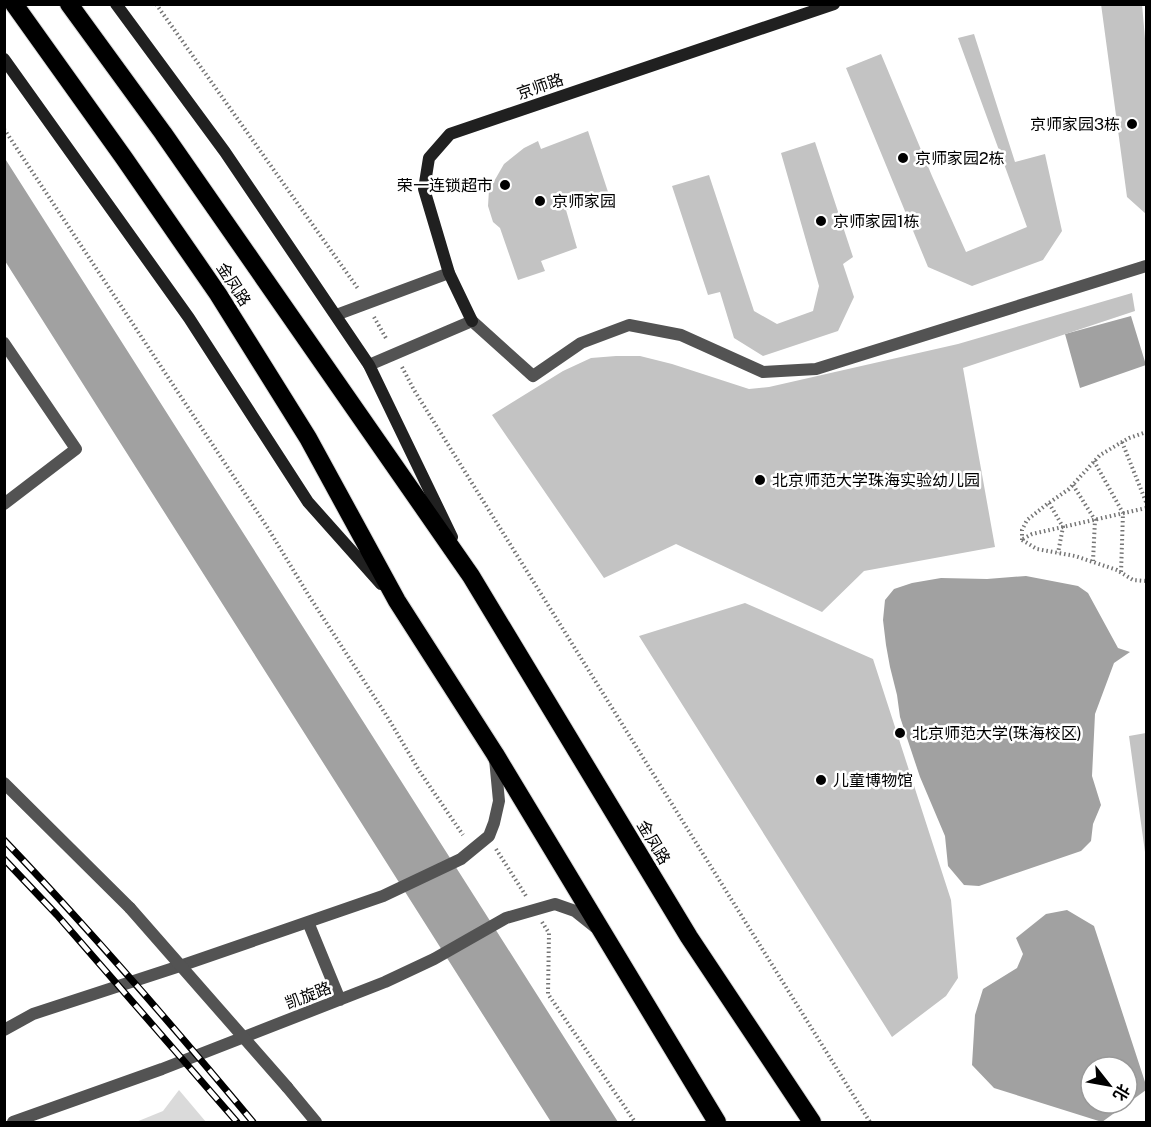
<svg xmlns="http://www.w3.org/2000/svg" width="1151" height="1127" font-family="'Public Sans','Noto Sans SC',sans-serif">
  <rect width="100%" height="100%" fill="#fff"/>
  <path fill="#dadada" d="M 179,1090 L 206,1122 L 136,1122 L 163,1111 Z"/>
  <path fill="#a1a1a1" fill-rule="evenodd" d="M 4,157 L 618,1122 L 551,1122 L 5,261 Z
    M 1131,316 L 1146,365 L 1080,388 L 1065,334 Z
    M 1026,576 L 1078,586 L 1088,593 L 1118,648 L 1130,652 L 1114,663 L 1095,714 L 1092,776 L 1101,805 L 1093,824 L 1091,841 L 1081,851 L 979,886 L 964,885 L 948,866 L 945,836 L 920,777 L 900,717 L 897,695 L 890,667 L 886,645 L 883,620 L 885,600 L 894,589 L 912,583 L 941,578 L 987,579 Z
    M 1067,910 L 1094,926 L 1146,1085 L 1146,1090 L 1102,1122 L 994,1088 L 972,1065 L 975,1015 L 983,989 L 1017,968 L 1023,954 L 1016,938 L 1046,914 ZM 1091,1067 L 1127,1067 L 1127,1103 L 1091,1103 Z"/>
  <path fill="#c3c3c3" d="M 1101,4 L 1142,4 L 1146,50 L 1146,214 L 1127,197 Z
    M 974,34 L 1015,162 L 1045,154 L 1062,231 L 1043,260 L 972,286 L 928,267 L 846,68 L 881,54 L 932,176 L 966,252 L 1027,227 L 958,38 Z
    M 588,131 L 609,195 L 566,210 L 577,248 L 541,261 L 545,271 L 518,280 L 500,228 L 493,222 L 488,206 L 489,190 L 504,164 L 524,148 L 538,141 L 541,149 Z
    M 815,142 L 853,257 L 843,264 L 854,297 L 838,331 L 763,356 L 734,338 L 720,292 L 708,295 L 672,186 L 709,175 L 754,311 L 777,324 L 813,311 L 819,286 L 781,153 Z
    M 1132,293 L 1135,311 L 963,368 L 995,547 L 864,571 L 822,612 L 676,544 L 604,578 L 492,415 L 563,371 L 591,358 L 616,356 L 640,356 L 672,364 L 749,389 L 769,387 L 958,344 Z
    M 745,603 L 873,659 L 951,900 L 958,978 L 946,996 L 892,1037 L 639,636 Z
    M 1146,733 L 1146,852 L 1145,852 L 1129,736 Z"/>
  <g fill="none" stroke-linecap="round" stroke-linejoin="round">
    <defs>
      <path id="highway" d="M 14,4 L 124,158 L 218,294 L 308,438 L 397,601 L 495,754 L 717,1122
        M 69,4 L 163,133 L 471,576 L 689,937 L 812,1122"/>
    </defs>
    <use href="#highway" stroke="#dbdbdb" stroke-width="20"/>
    <path stroke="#757575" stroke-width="4" stroke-dasharray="1.5 3" stroke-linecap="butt" d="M 156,4 L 359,290
      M 4,129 L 269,530 L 309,596 L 388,718 L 420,772 L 463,835
      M 374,317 L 387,340
      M 402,367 L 414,390 L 870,1122
      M 1122,442 L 1146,502
      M 1094,461 L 1123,513 L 1121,573
      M 1073,485 L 1095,520 L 1093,561
      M 1049,503 L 1063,527 L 1058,553
      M 1023,539 L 1032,534 L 1146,508
      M 1022,540 L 1022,530 L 1027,520 L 1046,505 L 1069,489 L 1100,455 L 1129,438 L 1146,432
      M 1022,540 L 1037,549 L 1075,556 L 1117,570 L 1133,580 L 1146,581
      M 496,849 L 526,896
      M 542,922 L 549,933 L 548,994 L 635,1122"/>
    <path stroke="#535353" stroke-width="12" d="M 336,315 L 449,273
      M 4,343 L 76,449 L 4,504
      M 369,365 L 472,321"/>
    <path stroke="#535353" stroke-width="12" d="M 472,321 L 533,376 L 581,343 L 629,325 L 681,335 L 763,372 L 816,369 L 1146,266
      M 4,783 L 130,908
      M 308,922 L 340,1000
      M 4,1030 L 33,1014 L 186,964 L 383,896 L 461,859 L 489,836 L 494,823 L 499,801 L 495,759
      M 287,1087 L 316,1122
      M 13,1122 L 162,1069 L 385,982 L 434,959 L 506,918 L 555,904 L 575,911 L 595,927"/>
    <path stroke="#202020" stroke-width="12" d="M 116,4 L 225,152 L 369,365 L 452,537
      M 4,59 L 189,318 L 308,502 L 381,584
      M 472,321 L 449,273 L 424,189 L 429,158 L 450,134 L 834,4"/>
    <use href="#highway" stroke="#000" stroke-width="18"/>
    <defs>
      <path id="rail" d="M 4,840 C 91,931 173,1026 253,1122
        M 4,859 L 57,915 L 237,1122"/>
    </defs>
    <use href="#rail" stroke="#000" stroke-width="7"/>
    <use href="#rail" stroke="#fff" stroke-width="4.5" stroke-dasharray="14" stroke-linecap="butt"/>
    <path stroke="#535353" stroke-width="12" d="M 130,908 L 287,1087"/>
  </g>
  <g fill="#000" stroke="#fff" stroke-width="2">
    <circle cx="1132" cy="124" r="6"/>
    <circle cx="903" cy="158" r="6"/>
    <circle cx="505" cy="185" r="6"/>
    <circle cx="540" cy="201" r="6"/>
    <circle cx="821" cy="221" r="6"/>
    <circle cx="760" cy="480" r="6"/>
    <circle cx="900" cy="733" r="6"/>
    <circle cx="821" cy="780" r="6"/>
  </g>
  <g text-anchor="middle" stroke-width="5" stroke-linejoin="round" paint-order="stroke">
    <g font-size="16" fill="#000" stroke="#fff">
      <text transform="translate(540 86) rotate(-19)" y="6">京师路</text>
      <text transform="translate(234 284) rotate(57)" y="6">金凤路</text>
      <text transform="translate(654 842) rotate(59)" y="6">金凤路</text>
      <text transform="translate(308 995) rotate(-21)" y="6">凯旋路</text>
    </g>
    <g font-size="16" fill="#000" stroke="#fff" text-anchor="start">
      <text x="1120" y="130" text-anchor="end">京师家园3栋</text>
      <text x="915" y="164">京师家园2栋</text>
      <text x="493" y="191" text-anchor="end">荣一连锁超市</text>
      <text x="552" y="207">京师家园</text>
      <text x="833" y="227">京师家园1栋</text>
      <text x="772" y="486">北京师范大学珠海实验幼儿园</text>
      <text x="912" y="739">北京师范大学(珠海校区)</text>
      <text x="833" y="786">儿童博物馆</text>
    </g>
  </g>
  <rect width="1151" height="1127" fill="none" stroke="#000000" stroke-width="12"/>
  <g transform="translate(1109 1085) rotate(121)"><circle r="28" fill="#ffffff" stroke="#999999" stroke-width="1.5"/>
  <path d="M0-4.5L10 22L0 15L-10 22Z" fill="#000000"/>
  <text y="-9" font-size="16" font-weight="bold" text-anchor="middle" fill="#000000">北</text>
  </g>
</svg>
